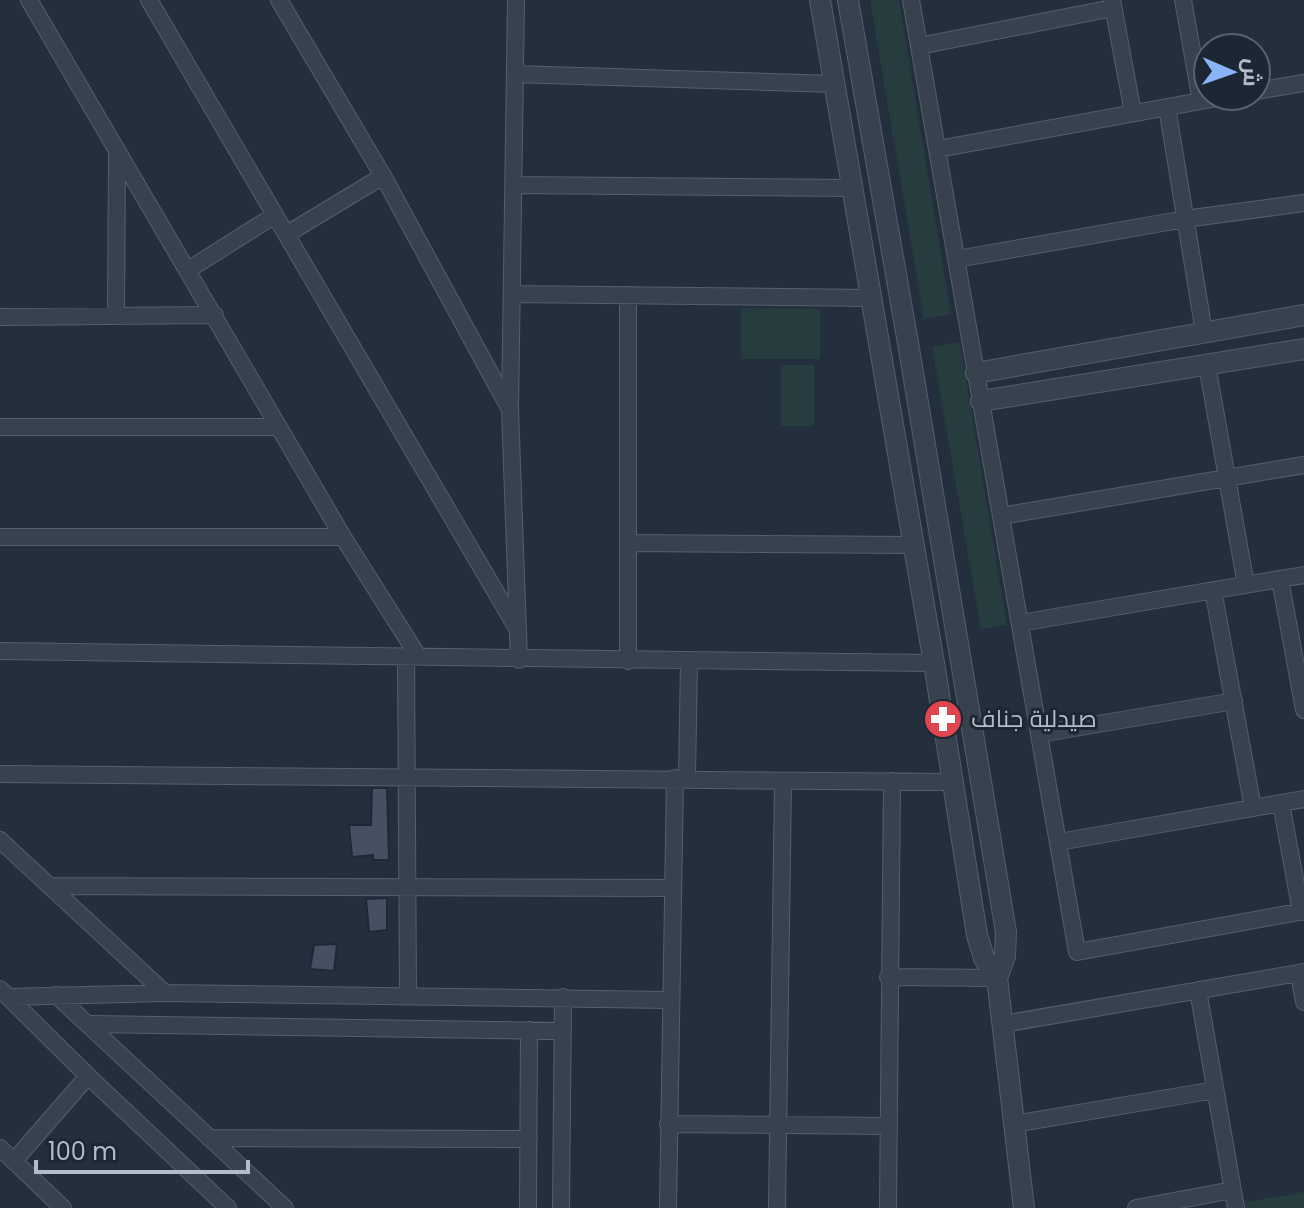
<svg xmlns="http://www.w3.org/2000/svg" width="1304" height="1208" font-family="Poppins,Cairo,sans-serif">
  <rect width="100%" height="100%" fill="#242f3e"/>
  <path fill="#263c3f" d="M 870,0 L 899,0 L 951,314 L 924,319 Z
    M 741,308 L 820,309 L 820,359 L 741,359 Z
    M 960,342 L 1007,625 L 981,629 L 932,347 Z
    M 781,365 L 814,365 L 814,426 L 781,426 Z
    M 1304,1192 L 1304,1208 L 1246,1208 L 1245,1202 Z"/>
  <path fill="#455162" stroke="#1f2835" stroke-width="2" d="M 372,788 L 387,788 L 389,860 L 373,860 L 373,855 L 352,857 L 349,825 L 371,825 Z
    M 387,898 L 387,930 L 369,932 L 366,899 Z
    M 337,944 L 334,971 L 310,969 L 314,945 Z"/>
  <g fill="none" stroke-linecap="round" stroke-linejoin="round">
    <defs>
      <path id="minor" d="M 29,0 L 343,537 L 418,656
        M 149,0 L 518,630
        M 279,0 L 383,176 L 508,406
        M 516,0 L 510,409 L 519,660
        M 911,0 L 1077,952 L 1304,911
        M 1112,0 L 1133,113
        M 1183,0 L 1201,101
        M 919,46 L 1113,8
        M 515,74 L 834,84
        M 1256,91 L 1304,83
        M 1167,107 L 1204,332
        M 938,149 L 1228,96
        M 514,185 L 852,188
        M 287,234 L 383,176
        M 957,259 L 1185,219 L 1304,203
        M 188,270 L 275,215
        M 512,294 L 872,298
        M 116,315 L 117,153
        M 0,317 L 215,315
        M 1207,365 L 1246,585
        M 0,427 L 279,427
        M 1001,516 L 1304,465
        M 0,537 L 343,537
        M 630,543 L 914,545
        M 1280,579 L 1304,710
        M 1213,590 L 1253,808
        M 1020,623 L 1304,575
        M 0,651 C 311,655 623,660 934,663
        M 406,656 L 408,996
        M 628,661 L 628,295
        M 1039,734 L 1234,701
        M 0,774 L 954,782
        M 687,778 L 689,661
        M 1281,803 L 1301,912
        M 0,840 L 165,993
        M 1059,842 L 1304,799
        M 52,886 L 673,888
        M 1299,973 L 1304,1002
        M 888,977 L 997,978
        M 0,989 L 88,1076 L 228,1208
        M 1198,990 L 1236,1208
        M 56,995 L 285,1208
        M 9,997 L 165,993 L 671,1000
        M 91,1024 L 563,1031
        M 1003,1024 L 1304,972
        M 668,1124 L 888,1126
        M 1014,1124 L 1215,1090
        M 209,1138 L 529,1139
        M 0,1148 L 63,1208
        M 14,1161 L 88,1076
        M 528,1208 L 529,1030
        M 561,1208 L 563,997
        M 668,1208 L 675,778
        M 777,1208 L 783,781
        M 888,1208 L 892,781
        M 1136,1208 L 1233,1190"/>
      <path id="tertiary" d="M 820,0 L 934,663 L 977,935 L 984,958 L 997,978
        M 848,0 L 908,343 L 1006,932 L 1005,956 L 997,978 L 1024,1208
        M 976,373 L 1304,315
        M 981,401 L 1304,349"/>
    </defs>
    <use href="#minor" stroke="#565f6c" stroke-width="18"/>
    <use href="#tertiary" stroke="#565f6c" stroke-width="22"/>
    <use href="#minor" stroke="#38414e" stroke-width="16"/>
    <use href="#tertiary" stroke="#38414e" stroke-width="20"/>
  </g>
  <defs>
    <symbol id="pharmacy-disc" viewBox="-11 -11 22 22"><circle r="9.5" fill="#e0444e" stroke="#1d2633"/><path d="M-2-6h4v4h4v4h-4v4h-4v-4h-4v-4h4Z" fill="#fff"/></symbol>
  </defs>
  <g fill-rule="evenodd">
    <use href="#pharmacy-disc" x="921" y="697" width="44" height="44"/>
  </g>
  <g text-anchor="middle" stroke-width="6" stroke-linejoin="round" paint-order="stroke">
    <g font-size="24" fill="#b4bcc9" stroke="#1d2633" text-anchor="start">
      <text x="971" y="727">صيدلية جناف</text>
    </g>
  </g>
  <g transform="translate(1232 72) rotate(92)"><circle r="38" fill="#1d2633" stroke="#59626f" stroke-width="2"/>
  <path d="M0-6L14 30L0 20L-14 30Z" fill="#8ab4f8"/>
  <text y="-12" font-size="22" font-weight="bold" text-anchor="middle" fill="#b4bcc9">ش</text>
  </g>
  <path d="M36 1160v12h212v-12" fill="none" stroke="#b4bcc9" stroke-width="4"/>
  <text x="48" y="1160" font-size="24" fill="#b4bcc9" stroke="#1d2633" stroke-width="6" paint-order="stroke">100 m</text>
</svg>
